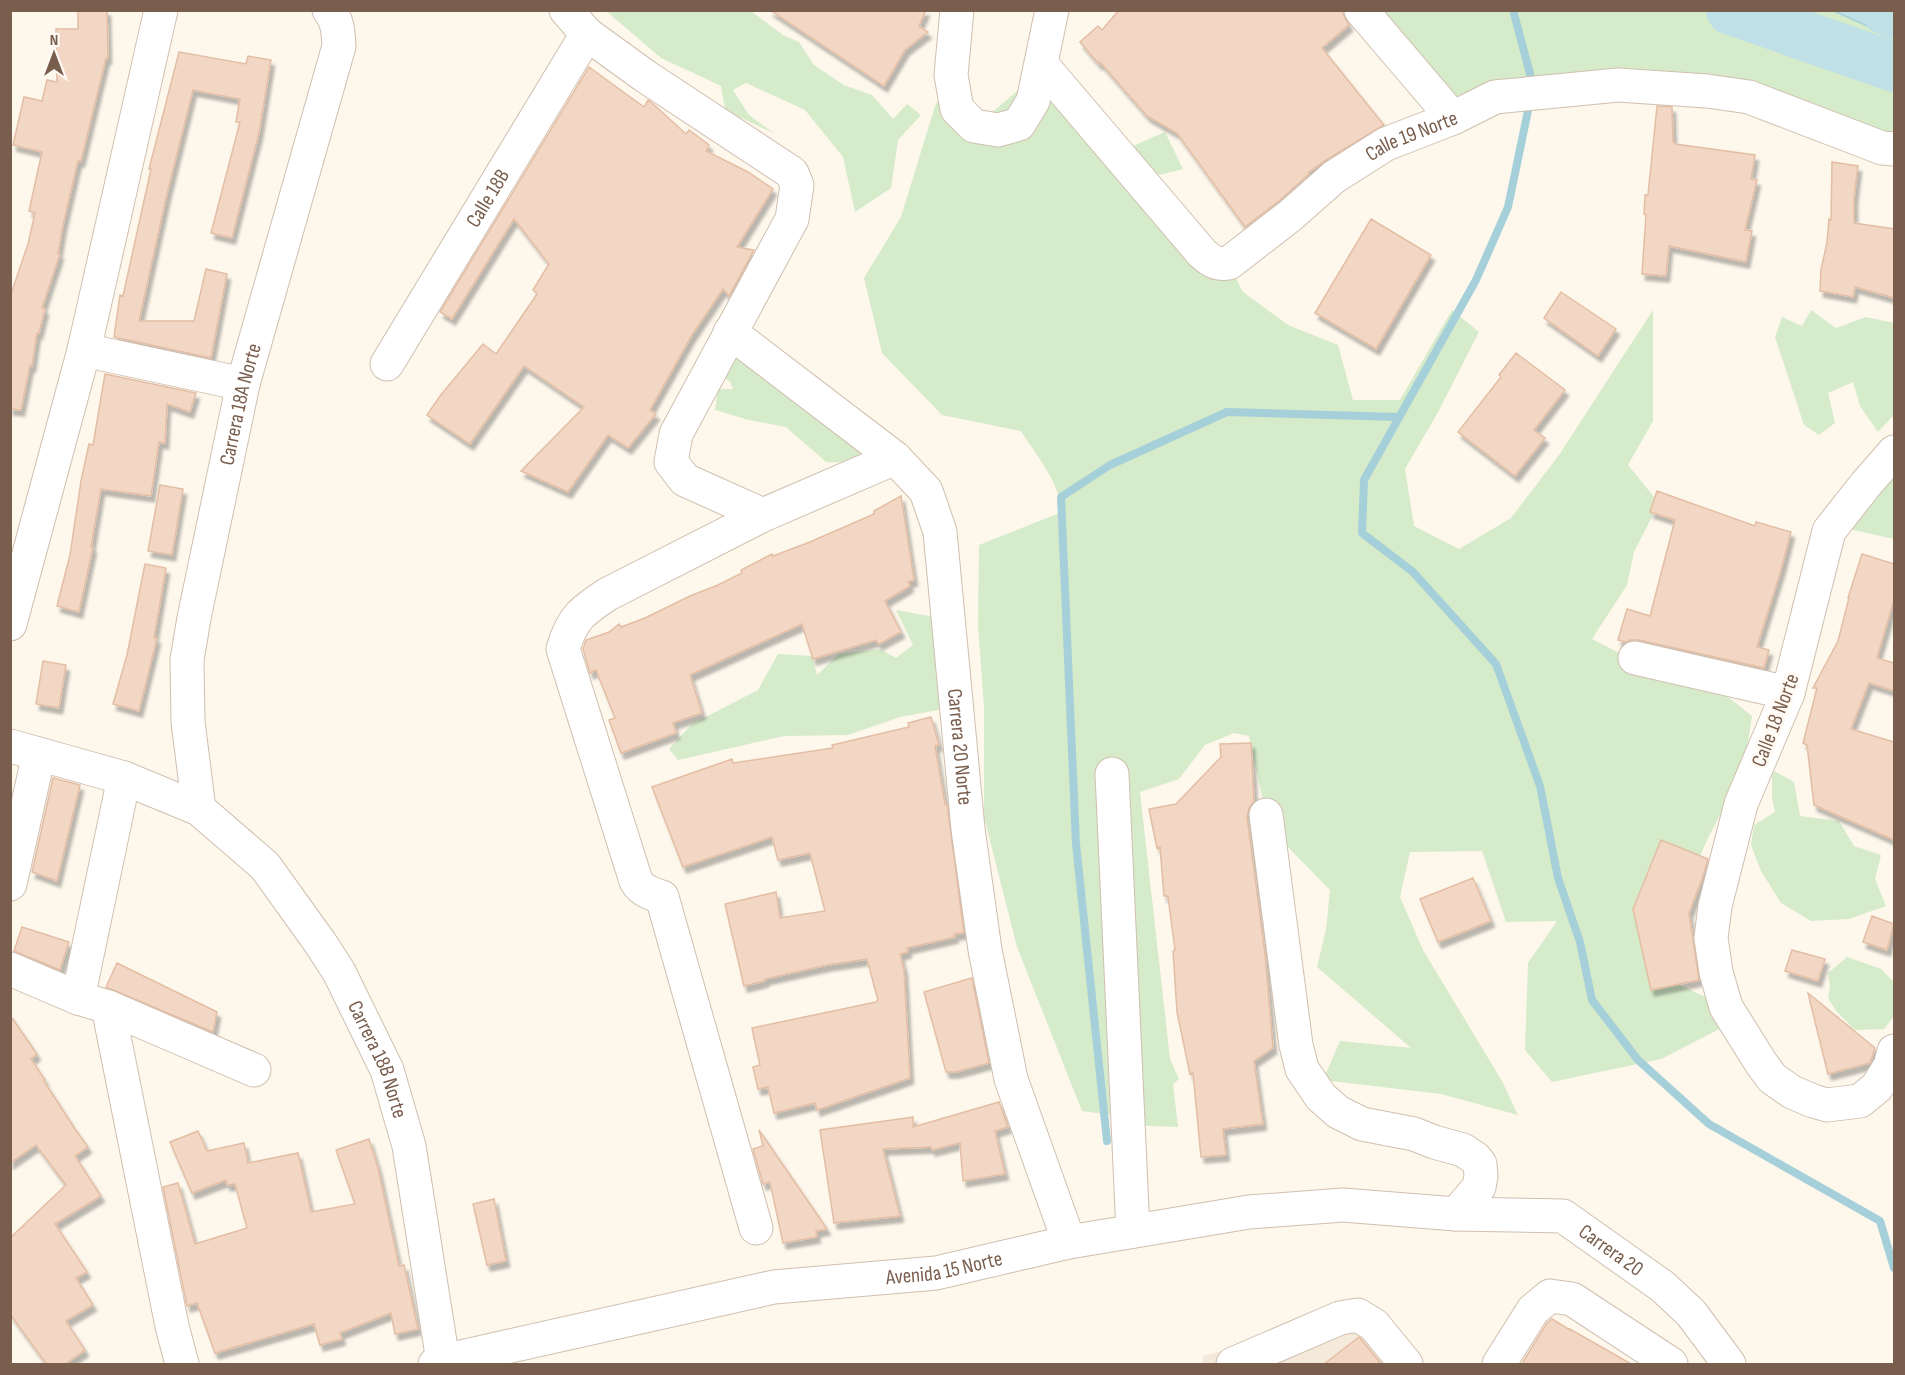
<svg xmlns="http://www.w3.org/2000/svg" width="1905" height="1375" font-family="'Sofia Sans Condensed',sans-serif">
  <defs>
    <filter id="shadow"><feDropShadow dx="3.5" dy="6" stdDeviation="1.5" flood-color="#0004"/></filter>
  </defs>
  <rect width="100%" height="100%" fill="#fdf7ec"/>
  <path fill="#f4e9da" d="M 1358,1315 L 1422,1364 L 1202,1364 L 1203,1356 Z"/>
  <path fill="#d6ebca" d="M 606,11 L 751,11 L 783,35 L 799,42 L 814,65 L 844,85 L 872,95 L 893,119 L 907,104 L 921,115 L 898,140 L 891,188 L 855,212 L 843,157 L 805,110 L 746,83 L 733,90 L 749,115 L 775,134 L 725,110 L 721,86 L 661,58 Z
    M 1359,11 L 1894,11 L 1894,149 L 1707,91 L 1455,108 Z
    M 955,70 L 975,127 L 1017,91 L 1086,95 L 1119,152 L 1165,132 L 1183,169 L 1146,178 L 1221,249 L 1243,292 L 1288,325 L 1338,345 L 1353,400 L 1400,400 L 1452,310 L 1479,332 L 1437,414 L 1405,469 L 1414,526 L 1459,549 L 1511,518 L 1559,455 L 1653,310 L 1653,421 L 1628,465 L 1659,503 L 1634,552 L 1627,585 L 1592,639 L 1651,669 L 1719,690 L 1752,716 L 1744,769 L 1709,836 L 1673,916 L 1680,985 L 1745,1016 L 1661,1059 L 1552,1082 L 1525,1050 L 1528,963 L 1557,921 L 1506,922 L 1482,851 L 1410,852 L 1400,897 L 1423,950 L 1502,1081 L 1518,1115 L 1441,1094 L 1323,1080 L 1340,1041 L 1411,1048 L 1317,967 L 1326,930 L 1330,890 L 1284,843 L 1266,815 L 1249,736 L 1234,733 L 1205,745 L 1179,779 L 1140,792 L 1170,1059 L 1179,1079 L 1173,1084 L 1178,1127 L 1126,1125 L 1125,1117 L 1082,1111 L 1017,947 L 984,817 L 984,707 L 978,626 L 979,545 L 1062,512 C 1060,483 1036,455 1021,431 L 942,415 L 882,353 L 864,278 L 901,217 L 935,106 Z
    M 1811,310 L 1836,328 L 1866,317 L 1894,323 L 1894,415 L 1878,432 L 1860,406 L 1853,382 L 1828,393 L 1835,423 L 1819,435 L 1804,425 L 1775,337 L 1782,317 L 1802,326 Z
    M 727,354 L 757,356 L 861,439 L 859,463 L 826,462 L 786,427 L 749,420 L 715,410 L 718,389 L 733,389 L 730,382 L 719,373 Z
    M 1894,453 L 1894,539 L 1840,527 Z
    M 896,610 L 934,617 L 936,669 L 951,688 L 944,709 L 900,717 L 848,735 L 784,736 L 678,760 L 669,749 L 692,724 L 758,690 L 778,654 L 812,656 L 817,675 L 839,654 L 880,649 L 896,658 L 913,645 Z
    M 1772,770 L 1794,782 L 1800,816 L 1839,821 L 1854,846 L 1881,855 L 1875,879 L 1886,906 L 1849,919 L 1811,921 L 1781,903 L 1761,871 L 1751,845 L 1754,825 L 1775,812 L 1772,798 Z
    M 1847,957 L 1881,969 L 1894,982 L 1894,1016 L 1884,1029 L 1855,1030 L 1836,1011 L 1828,998 L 1830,987 L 1828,973 Z"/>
  <path fill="#c0e0e7" stroke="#a6d0d9" stroke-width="1.5" d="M 1834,11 L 1861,11 L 1894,25 L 1894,38 Z"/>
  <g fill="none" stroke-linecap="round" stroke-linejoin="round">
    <path stroke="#a6d0d9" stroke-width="8" d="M 1513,10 L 1533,85
      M 1530,101 L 1508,207 L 1476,280 L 1364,480 L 1362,533 L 1413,572 L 1496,664 L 1540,786 L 1558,878 L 1580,942 L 1592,1000 L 1638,1060 L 1709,1124 L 1880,1221 L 1894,1268
      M 1107,1141 L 1076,844 L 1061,497 L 1110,465 L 1227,412 L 1398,417"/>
    <path stroke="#c0e0e7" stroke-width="50" d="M 1731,10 L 1894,67
      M 1886,10 L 1894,14"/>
  </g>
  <path fill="#f2d7c4" stroke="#e4bea4" stroke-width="1.5" filter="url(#shadow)" d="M 78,10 L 107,10 L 108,58 L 106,58 L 81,161 L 78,161 L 63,225 L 58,254 L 60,254 L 42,308 L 45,309 L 39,333 L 37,333 L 32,366 L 30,365 L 21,410 L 10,409 L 10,297 L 28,244 L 35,213 L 29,211 L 42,152 L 13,145 L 24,97 L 42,101 L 47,80 L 57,82 L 56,29 L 78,29 Z
    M 770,10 L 926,10 L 919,26 L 928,32 L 905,50 L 884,86 Z
    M 1119,10 L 1343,10 L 1343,14 L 1349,25 L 1322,48 L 1384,125 L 1324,161 L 1308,173 L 1309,174 L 1279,201 L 1245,227 L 1177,133 L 1147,116 L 1100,62 L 1099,64 L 1080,42 L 1098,26 L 1102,30 Z
    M 179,52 L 246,64 L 248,56 L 271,60 L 259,133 L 232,238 L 211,233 L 240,122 L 236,122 L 240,99 L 193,90 L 167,194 L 139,321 L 194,321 L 206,269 L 227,274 L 211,358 L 114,337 L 120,295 L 123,296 L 151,169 L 149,169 Z
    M 589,67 L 644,107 L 648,100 L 652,103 L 686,134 L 689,130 L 709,145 L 706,151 L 748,172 L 773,189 L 737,247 L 754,250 L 729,296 L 723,289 L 692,335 L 650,410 L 656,414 L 628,448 L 608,435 L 568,492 L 521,471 L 584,407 L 524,366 L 470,444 L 427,415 L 440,396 L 483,344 L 496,354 L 537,294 L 533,290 L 549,264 L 514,219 L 452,319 L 440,312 Z
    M 1657,106 L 1672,107 L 1673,142 L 1675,144 L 1755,155 L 1751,179 L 1757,180 L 1745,230 L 1752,231 L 1746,262 L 1669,246 L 1666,276 L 1642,274 L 1646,215 L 1644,214 L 1645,195 L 1648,195 Z
    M 1832,162 L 1858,166 L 1854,198 L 1854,223 L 1894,229 L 1894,298 L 1855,287 L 1853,297 L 1820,291 L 1821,269 L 1827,243 L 1829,219 L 1831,220 Z
    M 1371,219 L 1431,255 L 1376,349 L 1315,313 Z
    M 1561,292 L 1616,329 L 1598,356 L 1544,318 Z
    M 1516,353 L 1565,390 L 1534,430 L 1545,438 L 1515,476 L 1458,432 L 1501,377 L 1499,375 Z
    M 105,374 L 196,393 L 190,412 L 167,404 L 165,443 L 159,442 L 151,496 L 101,489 L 91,547 L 93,547 L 79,612 L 57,606 L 70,555 L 81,481 L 89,444 L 93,445 Z
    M 160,485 L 183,489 L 172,555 L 148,551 Z
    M 1657,491 L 1755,526 L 1756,522 L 1791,532 L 1781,570 L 1757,647 L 1769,650 L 1764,668 L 1639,640 L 1630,640 L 1626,642 L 1618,640 L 1627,609 L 1650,616 L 1675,520 L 1650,512 Z
    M 901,496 L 914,580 L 908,582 L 910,586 L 885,601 L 901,632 L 879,644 L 876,640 L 813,659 L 802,624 L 690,675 L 702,713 L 673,723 L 676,733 L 621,753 L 609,720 L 615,718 L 596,670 L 590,673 L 583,649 L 586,640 L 609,632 L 619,624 L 621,627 L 645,618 L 690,596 L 718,585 L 742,573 L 741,570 L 772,554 L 773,556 L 810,542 L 874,514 L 874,511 Z
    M 1862,554 L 1894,564 L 1894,600 L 1877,658 L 1894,663 L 1894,691 L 1869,683 L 1851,729 L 1894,742 L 1894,840 L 1814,805 L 1807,745 L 1803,743 L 1817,688 L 1813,688 L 1838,641 L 1849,598 L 1848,598 Z
    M 145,564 L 166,568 L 154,638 L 157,638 L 139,711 L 113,704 L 127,655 Z
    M 43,661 L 66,665 L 59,708 L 36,704 Z
    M 931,717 L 939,745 L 935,746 L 945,804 L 947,804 L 964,933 L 954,934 L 955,937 L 907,948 L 908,952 L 900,954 L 904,970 L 910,1078 L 817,1110 L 815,1103 L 774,1113 L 768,1087 L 758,1089 L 753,1067 L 760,1065 L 752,1028 L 876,1002 L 878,1000 L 867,959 L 827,965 L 765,979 L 765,981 L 744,986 L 725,904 L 776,892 L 780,918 L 825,911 L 810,853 L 778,860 L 772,837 L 683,867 L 652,787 L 732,759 L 733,763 L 833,748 L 832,745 L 909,727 L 908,723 Z
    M 1251,743 L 1254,801 L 1249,808 L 1247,817 L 1265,954 L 1273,1048 L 1254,1061 L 1263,1124 L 1223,1129 L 1226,1155 L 1201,1157 L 1193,1073 L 1190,1074 L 1177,1012 L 1173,951 L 1175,950 L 1168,896 L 1164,896 L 1160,847 L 1157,848 L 1149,809 L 1176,804 L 1221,757 L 1220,744 Z
    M 53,778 L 80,785 L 57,881 L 32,872 Z
    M 1661,840 L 1708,859 L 1702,879 L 1689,913 L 1699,980 L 1651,990 L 1633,909 Z
    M 1473,878 L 1491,921 L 1438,942 L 1420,899 Z
    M 1872,916 L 1894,924 L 1887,950 L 1863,942 Z
    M 22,927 L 69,942 L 60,970 L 14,951 Z
    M 1792,950 L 1825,959 L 1818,981 L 1785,971 Z
    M 117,963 L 217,1012 L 213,1032 L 106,987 Z
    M 972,978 L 989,1063 L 956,1072 L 946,1072 L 924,992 Z
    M 1808,993 L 1875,1048 L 1870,1063 L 1828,1074 Z
    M 10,1015 L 37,1054 L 31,1059 L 45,1080 L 44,1081 L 75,1129 L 88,1147 L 75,1156 L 101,1196 L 55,1224 L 87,1272 L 76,1278 L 93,1305 L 66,1321 L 85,1350 L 64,1365 L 47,1365 L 10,1314 L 10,1238 L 66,1185 L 36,1145 L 10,1163 Z
    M 999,1102 L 1008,1127 L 995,1131 L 1005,1174 L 963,1181 L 960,1143 L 932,1150 L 931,1147 L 883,1149 L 900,1216 L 834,1223 L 820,1130 L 913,1117 L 913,1127 Z
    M 759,1130 L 827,1229 L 816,1231 L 817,1237 L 783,1243 L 770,1182 L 763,1184 L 753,1149 L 763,1146 Z
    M 198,1131 L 207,1151 L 244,1143 L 248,1163 L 298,1153 L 311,1212 L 355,1204 L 336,1150 L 369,1139 L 378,1168 L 399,1266 L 404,1265 L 418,1329 L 395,1334 L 391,1313 L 340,1333 L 342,1339 L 320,1345 L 314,1324 L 215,1353 L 197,1303 L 187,1306 L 163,1187 L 178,1183 L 195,1244 L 247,1228 L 235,1184 L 227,1185 L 226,1180 L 192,1193 L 170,1142 Z
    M 494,1199 L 506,1261 L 487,1265 L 473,1204 Z
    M 1552,1319 L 1570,1330 L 1570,1329 L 1633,1365 L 1521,1365 L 1547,1323 Z
    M 1359,1337 L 1382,1365 L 1323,1365 Z"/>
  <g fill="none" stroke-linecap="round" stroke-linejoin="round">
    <defs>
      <g id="minor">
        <path d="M 566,10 L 587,34 L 645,76 L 792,173 L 797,185 L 792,219 L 676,434 L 671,462 L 685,480 L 763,515"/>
        <path d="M 957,10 L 951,75 L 957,109 L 974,126 L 998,130 L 1019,124 L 1033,101 L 1052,10"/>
        <path d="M 1361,10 L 1453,118"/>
        <path id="s1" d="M 1042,65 L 1202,253 C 1211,261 1216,265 1229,263 L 1291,215 L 1334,177 L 1386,144 L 1453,118 L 1495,97 L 1618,85 L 1707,91 L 1749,97 L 1882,148 L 1894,149"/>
        <path id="s2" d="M 730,332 L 895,458 L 926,491 L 940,532 L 968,829 L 985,950 L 1011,1079 L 1069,1242"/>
        <path d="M 84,350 L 243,384"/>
        <path id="s3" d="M 387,364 L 587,34"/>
        <path d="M 1894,452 L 1866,484 L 1829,531 L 1788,693 L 1741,804 L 1715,906 L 1711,938 L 1716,972 L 1726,1007 L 1761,1063 L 1772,1078 L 1792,1092 L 1813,1101 L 1827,1105 L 1860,1101 L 1877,1087 L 1890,1066 L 1894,1051"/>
        <path d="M 10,624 L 84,350 L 161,10"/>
        <path d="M 1635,658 L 1788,693"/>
        <path id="s4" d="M 10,746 L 124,778 L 199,809 L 265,866 L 321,944 L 339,972 L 387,1070 L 409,1146 L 443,1361"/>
        <path d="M 1112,774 L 1133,1231"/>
        <path id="s5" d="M 199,809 L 188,722 L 187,660 L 194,618 L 243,384 L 339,46 C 338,32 338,21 329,10"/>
        <path d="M 1266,815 L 1296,1045 L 1302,1069 L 1321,1097 L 1338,1112 L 1362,1124 L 1414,1134 L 1434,1142 L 1463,1150 L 1475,1158 L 1480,1164 L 1481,1176 L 1479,1187 L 1456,1214"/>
        <path d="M 10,884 L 39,754"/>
        <path d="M 10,969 L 78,998 L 108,1007 L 254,1070"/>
        <path d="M 78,998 L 124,778"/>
        <path d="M 108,1007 L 172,1326 L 182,1364"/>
        <path d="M 756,1228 L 662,897 C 652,894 642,891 636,881 L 563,649 C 572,618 582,611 608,594 L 763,515 L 895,458"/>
        <path id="s6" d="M 435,1364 L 443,1361 L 774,1287 L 936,1273 L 1069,1242 L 1249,1212 L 1343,1205 L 1456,1214 L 1563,1216 L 1662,1286 L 1691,1313 L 1729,1364"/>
        <path d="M 1233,1364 L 1340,1318 L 1358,1315 L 1374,1325 L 1406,1364"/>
        <path d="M 1499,1364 L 1533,1310 L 1550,1296 L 1572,1299 L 1671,1364"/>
      </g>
    </defs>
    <use href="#minor" stroke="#d0bfb0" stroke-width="35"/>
    <use href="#minor" stroke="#fff" stroke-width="33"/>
  </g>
  <g text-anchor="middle" stroke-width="6" stroke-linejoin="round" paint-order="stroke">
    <g font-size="21" fill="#795e4e" stroke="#fffaf3">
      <text dy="7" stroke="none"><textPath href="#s1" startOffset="501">Calle 19 Norte</textPath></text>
      <text dy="7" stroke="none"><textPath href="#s3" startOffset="194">Calle 18B</textPath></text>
      <text dy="7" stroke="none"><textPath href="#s5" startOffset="411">Carrera 18A Norte</textPath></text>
      <text transform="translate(1775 720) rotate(-69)" y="7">Calle 18 Norte</text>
      <text dy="7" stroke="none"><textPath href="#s2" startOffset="512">Carrera 20 Norte</textPath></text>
      <text dy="7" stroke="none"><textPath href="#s4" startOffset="512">Carrera 18B Norte</textPath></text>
      <text dy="7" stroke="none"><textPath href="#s6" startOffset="1203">Carrera 20</textPath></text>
      <text dy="7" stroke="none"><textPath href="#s6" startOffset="519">Avenida 15 Norte</textPath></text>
    </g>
  </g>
  <rect width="1905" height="1375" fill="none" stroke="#795e4e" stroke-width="24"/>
  <g transform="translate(54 54)" stroke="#fffaf3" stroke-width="4.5" paint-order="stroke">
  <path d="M0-4.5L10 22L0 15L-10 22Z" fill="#795e4e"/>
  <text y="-9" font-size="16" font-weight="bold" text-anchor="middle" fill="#795e4e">N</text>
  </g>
</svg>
